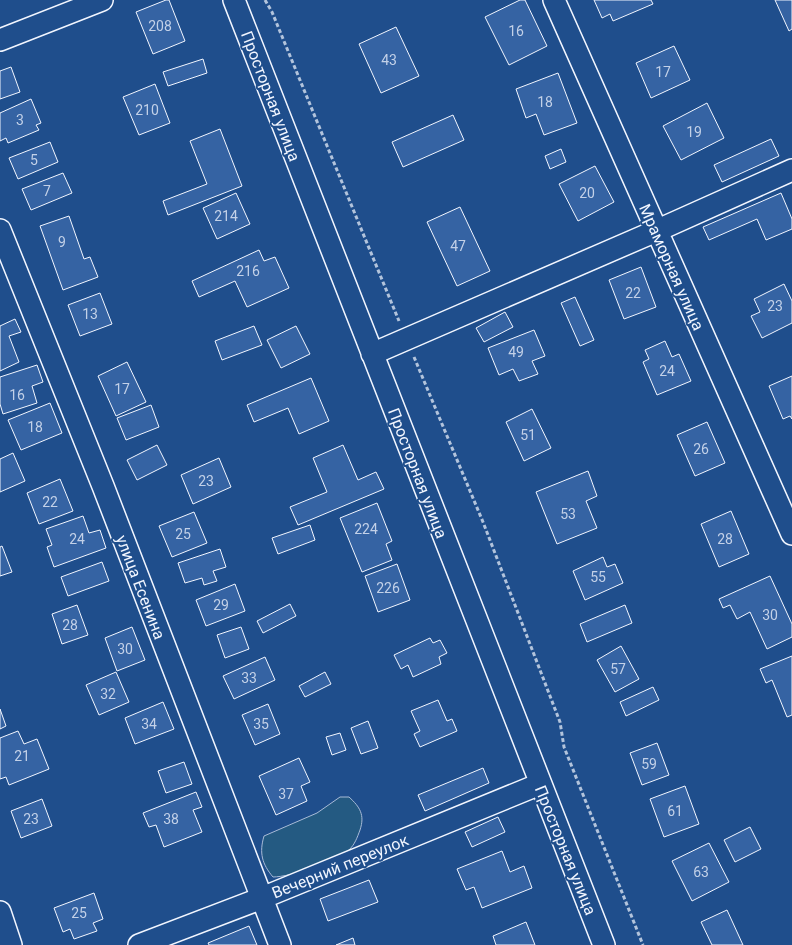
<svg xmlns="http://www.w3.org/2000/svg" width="792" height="945" font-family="Roboto,sans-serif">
  <rect width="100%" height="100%" fill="#1f4e8c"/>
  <path fill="#245a82" stroke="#a8bbd7" d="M 340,797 L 349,797 C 360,807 365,815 360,830 C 357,838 355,844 349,850 C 337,862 290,877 273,877 C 262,864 259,853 264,836 L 317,813 Z"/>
  <path fill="#3563a3" stroke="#f2f6ff" d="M 166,0 L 169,0 L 185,41 L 153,54 L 136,12 Z
    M 520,0 L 525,0 L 547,46 L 509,65 L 485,17 Z
    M 594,0 L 651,0 L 653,4 L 613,21 L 610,14 L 602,18 Z
    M 775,0 L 792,0 L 792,29 L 789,31 Z
    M 396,27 L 419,76 L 381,93 L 359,44 Z
    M 674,46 L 690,80 L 651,98 L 636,63 Z
    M 203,59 L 207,73 L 168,86 L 163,72 Z
    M 11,67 L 20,92 L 0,99 L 0,71 Z
    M 558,73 L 577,123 L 544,135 L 536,114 L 526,118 L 516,89 Z
    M 155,84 L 170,123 L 139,135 L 123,97 Z
    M 31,99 L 41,123 L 36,125 L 39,130 L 8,143 L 6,138 L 0,141 L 0,113 Z
    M 707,103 L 724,138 L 681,160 L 663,126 Z
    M 453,115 L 464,140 L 403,167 L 392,142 Z
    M 220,129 L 242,186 L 168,215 L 163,201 L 207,184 L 190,141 Z
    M 771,139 L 779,156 L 722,182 L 714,165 Z
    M 50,142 L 58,162 L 18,179 L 9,158 Z
    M 561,149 L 566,162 L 550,169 L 545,156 Z
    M 595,166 L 614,202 L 578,221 L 559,184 Z
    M 63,173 L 72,193 L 31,210 L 22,189 Z
    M 236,193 L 250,224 L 217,239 L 203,208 Z
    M 781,193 L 792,219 L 792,229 L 766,240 L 757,219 L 709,240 L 703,227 Z
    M 460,207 L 490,271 L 457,286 L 427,222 Z
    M 69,216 L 84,259 L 90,257 L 98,277 L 63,290 L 40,226 Z
    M 259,250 L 264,261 L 275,257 L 289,288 L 247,307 L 235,281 L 199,297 L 192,281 Z
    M 641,267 L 656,307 L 624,319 L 609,280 Z
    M 784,284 L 792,301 L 792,323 L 762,338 L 751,316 L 760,312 L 754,299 Z
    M 100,293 L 112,324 L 80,336 L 68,305 Z
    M 575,297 L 594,340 L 580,346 L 561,303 Z
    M 505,312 L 513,327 L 484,342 L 476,328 Z
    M 15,319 L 21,332 L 9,336 L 19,362 L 0,371 L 0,326 Z
    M 254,326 L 262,345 L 222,360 L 215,341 Z
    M 296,326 L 310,354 L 281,368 L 267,340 Z
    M 534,330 L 545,356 L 532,361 L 538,374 L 519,381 L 513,369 L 499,375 L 488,348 Z
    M 665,341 L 672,357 L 679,354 L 691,381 L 657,395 L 643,362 L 649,359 L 645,350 Z
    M 127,362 L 146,402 L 116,416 L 98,376 Z
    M 37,365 L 43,382 L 32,386 L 37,403 L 3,414 L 0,404 L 0,377 Z
    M 792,376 L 792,419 L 790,416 L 783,419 L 769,386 Z
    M 311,378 L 329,421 L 299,434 L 288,408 L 254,422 L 247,405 Z
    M 50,403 L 62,433 L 21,450 L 8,420 Z
    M 151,405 L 159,427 L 126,440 L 117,418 Z
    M 532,409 L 551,448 L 524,461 L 506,422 Z
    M 707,422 L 725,463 L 695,476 L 677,435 Z
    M 157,445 L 167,465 L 137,480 L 127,460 Z
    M 343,445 L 358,480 L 376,472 L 384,489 L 298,525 L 290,507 L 327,492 L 313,458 Z
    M 13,453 L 25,481 L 0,492 L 0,459 Z
    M 219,458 L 231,487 L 193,504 L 181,475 Z
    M 588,471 L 597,496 L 586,501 L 597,528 L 557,544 L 536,492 Z
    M 60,479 L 73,511 L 39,524 L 27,493 Z
    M 377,503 L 392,541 L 386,544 L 392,560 L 362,572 L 340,518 Z
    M 731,511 L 749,554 L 719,567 L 701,524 Z
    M 194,512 L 207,543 L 172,557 L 159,526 Z
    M 83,516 L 89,533 L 100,530 L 106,548 L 54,567 L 47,547 L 52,545 L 46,529 Z
    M 310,525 L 315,540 L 278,554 L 272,538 Z
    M 2,546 L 12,572 L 0,576 L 0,547 Z
    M 220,549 L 226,567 L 213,571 L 217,581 L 204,585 L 202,578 L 185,583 L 178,563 Z
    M 603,557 L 607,567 L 615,564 L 623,583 L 585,600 L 573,571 Z
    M 102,562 L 109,581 L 68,596 L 61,577 Z
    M 397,564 L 410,600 L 378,612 L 365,576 Z
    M 770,576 L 792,624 L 792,637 L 767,649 L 750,612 L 737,619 L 730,605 L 723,608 L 719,599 Z
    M 235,584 L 245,611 L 206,626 L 196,600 Z
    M 290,604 L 296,616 L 263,633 L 257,621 Z
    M 77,605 L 88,635 L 62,644 L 52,614 Z
    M 625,605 L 632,623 L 587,642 L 580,624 Z
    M 132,627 L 145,660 L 117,671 L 105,638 Z
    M 241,627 L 249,649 L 225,658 L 217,635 Z
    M 430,638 L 433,643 L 440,640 L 447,653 L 439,657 L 441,664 L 413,677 L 408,665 L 401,669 L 394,655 Z
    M 621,646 L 639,679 L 615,692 L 597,660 Z
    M 792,656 L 792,715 L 787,717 L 772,680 L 766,683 L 760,669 Z
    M 265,657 L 275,680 L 234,699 L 223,676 Z
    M 116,672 L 129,702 L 99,715 L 86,685 Z
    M 325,672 L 331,684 L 305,697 L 299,686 Z
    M 653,687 L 659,700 L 626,716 L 620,702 Z
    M 438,700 L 447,721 L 452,719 L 457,731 L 420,747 L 414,734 L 420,731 L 411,711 Z
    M 163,702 L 174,729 L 135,744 L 125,718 Z
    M 268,704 L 280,734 L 255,745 L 242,715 Z
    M 0,709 L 6,726 L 0,729 Z
    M 368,721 L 378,748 L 361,754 L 351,728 Z
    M 18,731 L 24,744 L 37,739 L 49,769 L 9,785 L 6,777 L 0,779 L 0,738 Z
    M 340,733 L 346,750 L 332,755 L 326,737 Z
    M 657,743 L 669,775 L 642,785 L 630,753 Z
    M 299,758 L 310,782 L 301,786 L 307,801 L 276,815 L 259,776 Z
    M 184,762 L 192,784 L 166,793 L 158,771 Z
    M 483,768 L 489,783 L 425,811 L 418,795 Z
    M 685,786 L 699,824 L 664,837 L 650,799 Z
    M 196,792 L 202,807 L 193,810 L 202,832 L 164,847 L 156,825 L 149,827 L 143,813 Z
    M 42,799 L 52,826 L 21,838 L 11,811 Z
    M 498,817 L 505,832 L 472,847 L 465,832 Z
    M 750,827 L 761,849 L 735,862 L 724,840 Z
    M 709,843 L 729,882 L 692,901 L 672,861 Z
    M 502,851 L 510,872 L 524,866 L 532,888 L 482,908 L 474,887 L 466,890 L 457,869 Z
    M 369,880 L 378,902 L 328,921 L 320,899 Z
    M 94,893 L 103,919 L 93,923 L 97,931 L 74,939 L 70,929 L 63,932 L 54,908 Z
    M 727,910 L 743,945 L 712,945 L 701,922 Z
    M 526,922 L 535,945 L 496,945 L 493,936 Z
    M 249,926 L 257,945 L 209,945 L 208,943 Z
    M 353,938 L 355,945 L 336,945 Z"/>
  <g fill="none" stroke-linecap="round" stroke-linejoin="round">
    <defs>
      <path id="minor" d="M 234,0 L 604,945
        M 554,0 L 792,534
        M 0,40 L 102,0
        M 0,230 L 103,486 L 280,945
        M 372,354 L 656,231 L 792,170
        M 0,912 L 11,945
        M 139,945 L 262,898 L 540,784"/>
    </defs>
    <use href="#minor" stroke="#f2f6ff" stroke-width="24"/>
    <path stroke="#b3c4dc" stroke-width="3" stroke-dasharray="4 2.5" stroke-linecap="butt" d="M 265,0 L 272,12 L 399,321
      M 414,357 L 483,522 L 560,722 L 564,747 L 643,945"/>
    <use href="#minor" stroke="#1f4e8c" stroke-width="21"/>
  </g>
  <g text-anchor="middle" stroke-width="4" stroke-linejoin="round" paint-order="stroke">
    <g font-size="14" fill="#c3d1e8">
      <text x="160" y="31">208</text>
      <text x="516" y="36">16</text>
      <text x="389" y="65">43</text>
      <text x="663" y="77">17</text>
      <text x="545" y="107">18</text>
      <text x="147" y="115">210</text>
      <text x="20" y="125">3</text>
      <text x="694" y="137">19</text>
      <text x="34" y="165">5</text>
      <text x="47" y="196">7</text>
      <text x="587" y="198">20</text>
      <text x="226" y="221">214</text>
      <text x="62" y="247">9</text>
      <text x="458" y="251">47</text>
      <text x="248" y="276">216</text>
      <text x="633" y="298">22</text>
      <text x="775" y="311">23</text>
      <text x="90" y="319">13</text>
      <text x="516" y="357">49</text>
      <text x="667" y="376">24</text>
      <text x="122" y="394">17</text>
      <text x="17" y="400">16</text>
      <text x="35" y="432">18</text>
      <text x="528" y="440">51</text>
      <text x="701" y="454">26</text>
      <text x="206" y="486">23</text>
      <text x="50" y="507">22</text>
      <text x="568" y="519">53</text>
      <text x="366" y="534">224</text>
      <text x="183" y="539">25</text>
      <text x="77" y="544">24</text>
      <text x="725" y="544">28</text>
      <text x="598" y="582">55</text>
      <text x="388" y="593">226</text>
      <text x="221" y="610">29</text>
      <text x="770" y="620">30</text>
      <text x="70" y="630">28</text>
      <text x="125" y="654">30</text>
      <text x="618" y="674">57</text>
      <text x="249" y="683">33</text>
      <text x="108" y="699">32</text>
      <text x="149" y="729">34</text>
      <text x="261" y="729">35</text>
      <text x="22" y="761">21</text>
      <text x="649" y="769">59</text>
      <text x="286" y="799">37</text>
      <text x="675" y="816">61</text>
      <text x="31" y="824">23</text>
      <text x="171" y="824">38</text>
      <text x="701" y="877">63</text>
      <text x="79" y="918">25</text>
    </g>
    <g font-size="16" fill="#f2f6ff" stroke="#1f4e8c">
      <text transform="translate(271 96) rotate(69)" y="6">Просторная улица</text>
      <text transform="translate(672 267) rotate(66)" y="6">Мраморная улица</text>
      <text transform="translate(418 473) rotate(69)" y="6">Просторная улица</text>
      <text transform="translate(141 587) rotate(69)" y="6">улица Есенина</text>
      <text transform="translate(566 850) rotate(68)" y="6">Просторная улица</text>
      <text transform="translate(340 866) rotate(-22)" y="6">Вечерний переулок</text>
    </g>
  </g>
</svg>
